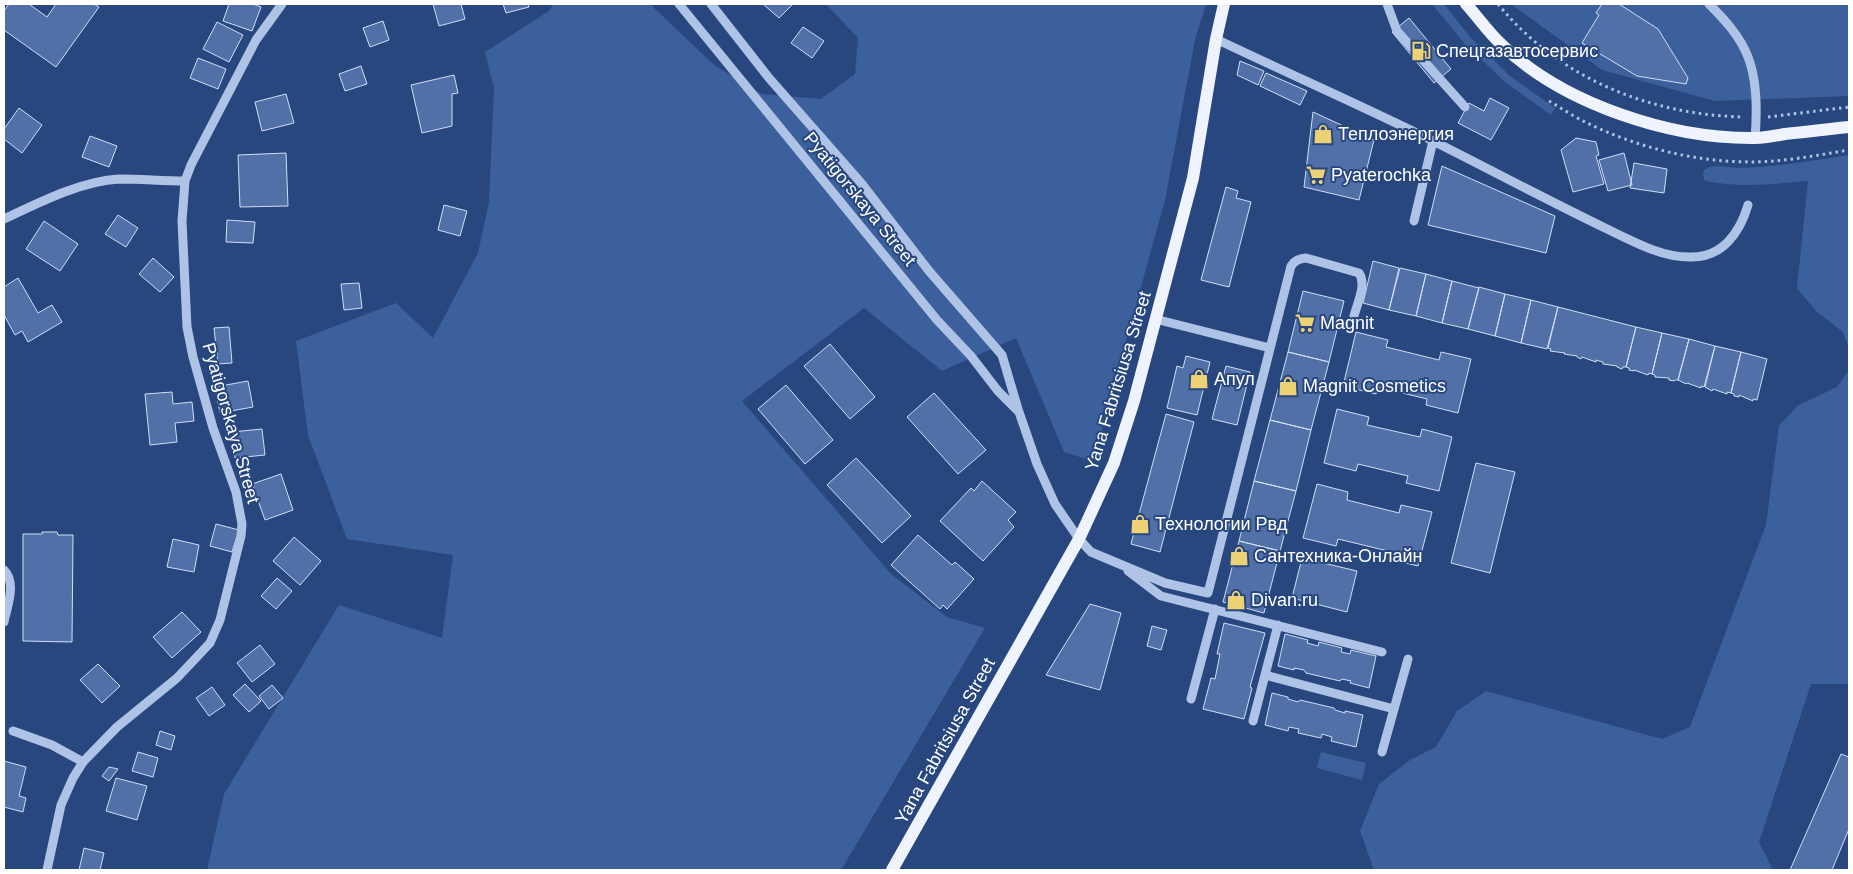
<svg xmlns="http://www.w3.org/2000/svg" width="1853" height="874" font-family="Arial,sans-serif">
  <rect width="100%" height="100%" fill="#28477e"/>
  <path fill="#3c609c" d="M 553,4 L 650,4 L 714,65 L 762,94 L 821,99 L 855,74 L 858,38 L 826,4 L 1206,4 L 1195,40 L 1165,200 L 1093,461 L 1064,452 L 1016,338 L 942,371 L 864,308 L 742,401 L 891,574 L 947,617 L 985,628 L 841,870 L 207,870 L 224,794 L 339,605 L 442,638 L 453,555 L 347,539 L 308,435 L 296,341 L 396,303 L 433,338 L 478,253 L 489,202 L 494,88 L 485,52 L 549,11 Z
    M 1432,4 L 1444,4 L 1470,37 L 1510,76 L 1555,108 L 1551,115 L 1505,82 L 1464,43 Z
    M 1512,4 L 1849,4 L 1849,96 L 1715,101 L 1602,70 L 1515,7 Z
    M 1849,155 L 1849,348 L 1843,332 L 1816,311 L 1797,288 L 1808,181 C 1773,184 1740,188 1705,181 L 1703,176 L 1704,170 C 1713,163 1727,168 1738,168 C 1776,167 1812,161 1849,155 Z
    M 1849,370 L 1849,684 L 1811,684 L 1759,842 L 1773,870 L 1374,870 L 1360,831 L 1379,784 L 1410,760 L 1436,747 L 1457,711 L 1486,691 L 1662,739 L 1690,727 L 1766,525 L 1779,426 L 1797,406 L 1837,387 Z
    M 1321,752 L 1366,763 L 1362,780 L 1317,768 Z"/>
  <path fill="#5070a7" stroke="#d1def4" d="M 9,4 L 29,4 L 47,17 L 56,4 L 94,4 L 99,7 L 56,67 L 4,30 L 4,11 Z
    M 229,4 L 253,4 L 261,7 L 252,31 L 223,21 Z
    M 433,4 L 461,4 L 465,19 L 439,26 Z
    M 503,4 L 528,4 L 529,7 L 506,13 Z
    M 763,4 L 793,4 L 779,18 Z
    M 1602,4 L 1619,4 L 1658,29 L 1688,78 L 1686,84 L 1637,76 L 1582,43 L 1599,15 L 1596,13 Z
    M 1409,18 L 1451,69 L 1434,83 L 1392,32 Z
    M 383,21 L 389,40 L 370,47 L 363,28 Z
    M 217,22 L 243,35 L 229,62 L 203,49 Z
    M 803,27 L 824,41 L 812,58 L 791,43 Z
    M 198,58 L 226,69 L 218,89 L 190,78 Z
    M 1240,61 L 1264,71 L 1258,85 L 1237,75 Z
    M 361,66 L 367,84 L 345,91 L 339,74 Z
    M 1266,73 L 1307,91 L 1300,105 L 1260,86 Z
    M 454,75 L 458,93 L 452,94 L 452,126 L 422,133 L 411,85 Z
    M 286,94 L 294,123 L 262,131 L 255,102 Z
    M 1490,98 L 1509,108 L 1491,140 L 1458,123 L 1469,103 L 1484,111 Z
    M 19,108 L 42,125 L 22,153 L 4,139 L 4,129 Z
    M 1313,112 L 1374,140 L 1359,200 L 1304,187 Z
    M 90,136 L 117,146 L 109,167 L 82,157 Z
    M 1576,138 L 1596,142 L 1599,155 L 1596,156 L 1604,184 L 1573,192 L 1561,150 Z
    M 286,153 L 288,206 L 240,207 L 238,155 Z
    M 1624,153 L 1632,185 L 1608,191 L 1599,160 Z
    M 1634,163 L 1667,169 L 1664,193 L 1630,188 Z
    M 1442,166 L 1555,216 L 1546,253 L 1428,225 Z
    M 1226,187 L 1238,191 L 1236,198 L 1251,202 L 1229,287 L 1201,280 Z
    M 444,205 L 467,211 L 460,236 L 438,230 Z
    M 118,215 L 138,228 L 126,247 L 105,234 Z
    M 227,220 L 255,222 L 253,243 L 226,242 Z
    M 44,221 L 78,244 L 60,271 L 26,249 Z
    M 153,258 L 174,277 L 160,292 L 139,274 Z
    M 1373,261 L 1399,268 L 1389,310 L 1363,303 Z
    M 1400,268 L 1426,274 L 1416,316 L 1389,310 Z
    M 1426,274 L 1452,281 L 1442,323 L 1416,316 Z
    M 18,278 L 38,313 L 52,305 L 62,322 L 28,342 L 22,331 L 15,335 L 4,315 L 4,287 Z
    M 1452,281 L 1479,288 L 1468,329 L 1442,323 Z
    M 359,283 L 362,308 L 344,310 L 341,284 Z
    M 1479,287 L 1505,294 L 1495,336 L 1468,329 Z
    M 1303,291 L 1344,301 L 1329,362 L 1288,352 Z
    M 1505,294 L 1531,300 L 1521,343 L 1495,336 Z
    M 1531,300 L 1558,307 L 1547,349 L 1521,343 Z
    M 1558,307 L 1636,327 L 1626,367 L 1623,367 L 1622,369 L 1617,367 L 1617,366 L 1603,364 L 1603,362 L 1596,360 L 1596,362 L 1582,357 L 1581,359 L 1577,357 L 1577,356 L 1564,354 L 1565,353 L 1550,351 L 1551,349 L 1548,348 Z
    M 229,327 L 232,363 L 218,364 L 214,328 Z
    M 1636,327 L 1662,333 L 1652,374 L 1649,373 L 1648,375 L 1634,370 L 1634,371 L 1629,370 L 1629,368 L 1626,367 Z
    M 1356,332 L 1388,340 L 1386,347 L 1439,360 L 1441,352 L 1471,359 L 1458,413 L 1426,405 L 1427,399 L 1378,387 L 1376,394 L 1343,386 Z
    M 1662,333 L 1689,339 L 1678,380 L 1675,380 L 1674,381 L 1669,380 L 1669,378 L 1655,377 L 1655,375 L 1652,374 Z
    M 1689,339 L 1715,346 L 1704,387 L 1701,386 L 1701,388 L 1687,383 L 1686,384 L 1678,380 Z
    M 830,344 L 875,397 L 850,419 L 804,366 Z
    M 1715,346 L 1741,352 L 1731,393 L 1727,392 L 1727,394 L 1713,389 L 1712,391 L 1705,387 Z
    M 1288,352 L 1329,362 L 1311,430 L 1270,420 Z
    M 1741,352 L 1767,359 L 1757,400 L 1753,399 L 1753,401 L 1739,395 L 1739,397 L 1734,396 L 1734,394 L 1731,393 Z
    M 1186,356 L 1210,362 L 1197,415 L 1167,408 L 1177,366 L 1183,368 Z
    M 1226,366 L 1250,372 L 1237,425 L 1212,419 Z
    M 248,381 L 253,407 L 220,413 L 215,387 Z
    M 786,385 L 833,440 L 805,464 L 758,409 Z
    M 172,392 L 173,404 L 192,402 L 194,421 L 175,423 L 177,442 L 150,445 L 145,394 Z
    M 934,393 L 986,450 L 958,474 L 907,417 Z
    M 1337,409 L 1369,417 L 1367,425 L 1420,437 L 1422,429 L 1452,437 L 1439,491 L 1406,483 L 1408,476 L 1358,464 L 1356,471 L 1324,463 Z
    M 1166,414 L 1194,422 L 1160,552 L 1131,544 Z
    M 1270,420 L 1311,430 L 1296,491 L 1254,481 Z
    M 262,429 L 265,455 L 235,458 L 232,432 Z
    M 856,458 L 911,516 L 882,543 L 827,485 Z
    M 1476,463 L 1515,472 L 1490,573 L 1451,563 Z
    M 281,474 L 293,510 L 265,520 L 252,484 Z
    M 982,481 L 1016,512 L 1008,520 L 1014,527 L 983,561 L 940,521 L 971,488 L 974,491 Z
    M 1254,481 L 1296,491 L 1280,551 L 1239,541 Z
    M 1317,484 L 1348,492 L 1347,500 L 1399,513 L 1401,505 L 1432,512 L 1418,566 L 1386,558 L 1388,551 L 1338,539 L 1336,546 L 1303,538 Z
    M 216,524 L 239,530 L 232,552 L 210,546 Z
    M 42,532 L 57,532 L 58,535 L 73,535 L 72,642 L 23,641 L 23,534 L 42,534 Z
    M 918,535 L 952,565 L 955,562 L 974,579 L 947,609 L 943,605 L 940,609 L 891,565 Z
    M 294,537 L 321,561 L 300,585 L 273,561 Z
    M 173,539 L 199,545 L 194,572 L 167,567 Z
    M 1239,541 L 1280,551 L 1264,613 L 1223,602 Z
    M 1302,558 L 1357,571 L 1347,612 L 1292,598 Z
    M 277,578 L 292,591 L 276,609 L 261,596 Z
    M 1090,604 L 1121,613 L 1100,690 L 1046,675 Z
    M 182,612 L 201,632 L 172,658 L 153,637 Z
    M 1224,623 L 1265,633 L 1250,687 L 1252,688 L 1244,719 L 1203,709 L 1211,678 L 1215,679 L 1220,654 L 1217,654 Z
    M 1152,626 L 1167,630 L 1161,650 L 1147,646 Z
    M 1285,634 L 1308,640 L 1307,643 L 1318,646 L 1319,642 L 1342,648 L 1341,652 L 1350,654 L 1351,650 L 1376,656 L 1369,688 L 1350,683 L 1351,681 L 1342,679 L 1340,681 L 1306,673 L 1304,670 L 1294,668 L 1294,670 L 1278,666 Z
    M 260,645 L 275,664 L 252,682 L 237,663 Z
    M 98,664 L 120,686 L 102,703 L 80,680 Z
    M 245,684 L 261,701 L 249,712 L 233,695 Z
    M 272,685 L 283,698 L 269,709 L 259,696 Z
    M 212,687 L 225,705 L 209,716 L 196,698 Z
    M 1272,693 L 1288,697 L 1288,699 L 1298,702 L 1300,700 L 1334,708 L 1335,710 L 1345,713 L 1345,711 L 1363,715 L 1356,747 L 1331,741 L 1332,737 L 1322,734 L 1321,738 L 1298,733 L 1299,729 L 1289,727 L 1288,731 L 1265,725 Z
    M 160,731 L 175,736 L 171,750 L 156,745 Z
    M 138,752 L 158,758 L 153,777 L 132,771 Z
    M 1841,754 L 1849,757 L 1849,829 L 1832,870 L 1790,870 Z
    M 4,761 L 26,767 L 19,796 L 26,798 L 23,812 L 4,807 Z
    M 109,767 L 118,769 L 109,781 L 102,776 Z
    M 116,778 L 147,786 L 137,820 L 106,811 Z
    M 84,848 L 104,853 L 100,870 L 79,870 Z"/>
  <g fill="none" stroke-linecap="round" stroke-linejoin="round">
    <path stroke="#aec3e5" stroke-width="3" stroke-dasharray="2.5 4" stroke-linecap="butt" d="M 1498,4 C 1558,78 1650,115 1744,117
      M 1549,101 C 1561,108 1573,116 1585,122 C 1642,150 1710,166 1774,161 C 1799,159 1824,154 1849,150
      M 1768,117 L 1849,107"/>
    <path stroke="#aec3e5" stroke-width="9" d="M 679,4 L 937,320 L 971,356 L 998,391 L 1019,412 L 1037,464 L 1055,504 L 1079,539 L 1091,552 L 1165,583 L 1208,593 L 1291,266 C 1295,260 1299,259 1306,258 L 1359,273 C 1367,284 1357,304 1354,316
      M 711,4 L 769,78 L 862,184 L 929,271 L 1002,355 L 1018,409
      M 1387,4 L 1397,31 L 1465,107
      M 1709,4 C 1724,19 1740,36 1748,57 C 1757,80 1757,114 1755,138
      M 1216,39 C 1289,74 1363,106 1435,142 C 1491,170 1547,200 1603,227 C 1630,240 1661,258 1692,257 C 1723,257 1740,232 1748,205
      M 4,219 C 38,203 81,181 119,179 C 141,179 163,181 185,181
      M 1414,221 L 1433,141
      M 1155,319 L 1270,348
      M 4,570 C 17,583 7,607 4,622
      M 1128,571 L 1161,596 L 1382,652
      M 1265,675 L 1394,709
      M 1191,699 L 1215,609
      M 1253,721 L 1278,625
      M 13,731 L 52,745 L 83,762
      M 1382,752 L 1408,659
      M 47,870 L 61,805 L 73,778 L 83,762 L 117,727 L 177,678 L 210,643 L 220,620 L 241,536 L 242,524 L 236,492 L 213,428 L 193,357 L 187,327 L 182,221 L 185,181 L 191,165 L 256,40 L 282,4"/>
    <path stroke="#eef3fd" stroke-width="12" d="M 1466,4 C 1478,17 1488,32 1501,44 C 1563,104 1670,139 1755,138 C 1765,138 1775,136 1785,134 C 1807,132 1828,129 1849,127
      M 892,870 L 1079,539 L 1114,463 L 1134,401 L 1193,178 L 1216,39 L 1224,4"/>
  </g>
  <defs>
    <symbol id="fuel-bare" viewBox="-9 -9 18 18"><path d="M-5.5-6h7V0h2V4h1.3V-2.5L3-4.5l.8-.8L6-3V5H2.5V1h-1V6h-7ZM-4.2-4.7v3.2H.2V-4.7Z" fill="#edd275" stroke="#28477e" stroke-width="2.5" paint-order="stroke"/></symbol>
    <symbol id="shop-bare" viewBox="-9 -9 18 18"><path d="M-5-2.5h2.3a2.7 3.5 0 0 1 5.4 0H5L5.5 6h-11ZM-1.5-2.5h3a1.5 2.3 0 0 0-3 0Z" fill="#edd275" stroke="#28477e" stroke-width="2.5" paint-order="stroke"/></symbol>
    <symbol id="supermarket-bare" viewBox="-9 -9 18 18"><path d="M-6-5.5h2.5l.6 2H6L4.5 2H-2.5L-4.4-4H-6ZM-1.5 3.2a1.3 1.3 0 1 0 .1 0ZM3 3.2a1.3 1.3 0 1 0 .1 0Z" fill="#edd275" stroke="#28477e" stroke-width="2.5" paint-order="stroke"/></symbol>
  </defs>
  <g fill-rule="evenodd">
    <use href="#fuel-bare" x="1407" y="37" width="28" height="28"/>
    <use href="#shop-bare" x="1309" y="120" width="28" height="28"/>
    <use href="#supermarket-bare" x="1302" y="161" width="28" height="28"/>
    <use href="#supermarket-bare" x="1291" y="309" width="28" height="28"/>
    <use href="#shop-bare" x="1185" y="365" width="28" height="28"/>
    <use href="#shop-bare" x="1274" y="372" width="28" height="28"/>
    <use href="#shop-bare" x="1126" y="510" width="28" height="28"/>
    <use href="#shop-bare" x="1225" y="542" width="28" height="28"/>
    <use href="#shop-bare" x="1222" y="586" width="28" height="28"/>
  </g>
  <g text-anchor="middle" stroke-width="4" stroke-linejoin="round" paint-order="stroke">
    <g font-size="18" fill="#fff" stroke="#28477e" text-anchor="start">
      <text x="1436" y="57">Спецгазавтосервис</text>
      <text x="1338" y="140">Теплоэнергия</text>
      <text x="1331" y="181">Pyaterochka</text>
      <text x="1320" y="329">Magnit</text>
      <text x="1214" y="385">Апул</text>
      <text x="1303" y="392">Magnit Cosmetics</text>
      <text x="1155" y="530">Технологии Рвд</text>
      <text x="1254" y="562">Сантехника-Онлайн</text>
      <text x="1251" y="606">Divan.ru</text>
    </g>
    <g font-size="18" fill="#fff" stroke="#28477e">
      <text transform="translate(860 199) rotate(51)" y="6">Pyatigorskaya Street</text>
      <text transform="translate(1118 381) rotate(-73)" y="6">Yana Fabritsiusa Street</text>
      <text transform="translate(231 423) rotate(74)" y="6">Pyatigorskaya Street</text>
      <text transform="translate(945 741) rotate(-61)" y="6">Yana Fabritsiusa Street</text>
    </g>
  </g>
  <rect width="1853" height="874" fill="none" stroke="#ffffff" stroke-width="10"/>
</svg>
